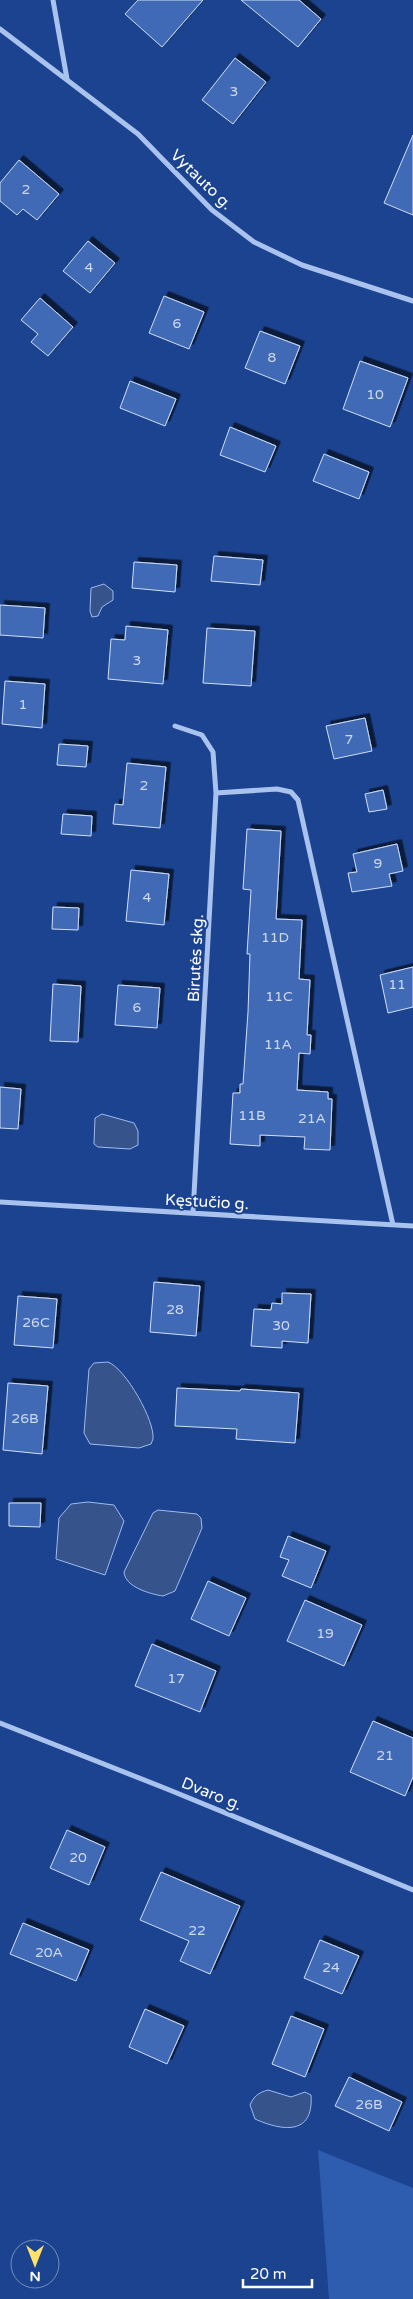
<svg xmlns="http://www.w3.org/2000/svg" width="413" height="2299" font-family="'Varela Round',sans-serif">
  <defs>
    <filter id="shadow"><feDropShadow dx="4.5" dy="-4.5" stdDeviation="0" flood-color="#0009"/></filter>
  </defs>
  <rect width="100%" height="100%" fill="#1b4390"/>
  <path fill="#2e5cae" d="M 318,2150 L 413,2188 L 413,2299 L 329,2299 Z"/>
  <path fill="#36538c" stroke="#9dbcf0" d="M 104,584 L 113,591 L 113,600 L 102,607 L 98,616 L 92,617 L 90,611 L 91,588 Z
    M 102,1114 L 134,1123 L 138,1131 L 138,1145 L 130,1149 L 98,1147 L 94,1144 L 95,1118 Z
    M 108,1362 C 126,1369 155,1421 153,1439 L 151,1444 L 139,1448 L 90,1444 L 84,1433 L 89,1369 L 94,1363 Z
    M 88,1502 L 114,1505 L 124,1521 L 105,1575 L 56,1559 L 59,1518 L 71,1504 Z
    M 158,1510 L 197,1514 L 201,1518 L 202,1528 L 175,1591 L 163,1596 C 150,1594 125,1587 124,1572 L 153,1513 Z
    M 268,2090 L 291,2097 L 305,2092 L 311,2095 C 314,2136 282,2131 255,2119 L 250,2105 C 254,2096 258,2093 268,2090 Z"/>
  <path fill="#3f6ab6" stroke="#d1dffa" filter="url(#shadow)" d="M 138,0 L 203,0 L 162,47 L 125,14 Z
    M 241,0 L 299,0 L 321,19 L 298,47 Z
    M 235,58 L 266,82 L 233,124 L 202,100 Z
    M 413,135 L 413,215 L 384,203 Z
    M 19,160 L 59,194 L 37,220 L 23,209 L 17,215 L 0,201 L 0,183 Z
    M 88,241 L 115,263 L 90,293 L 63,271 Z
    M 164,296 L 204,312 L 189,349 L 149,333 Z
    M 40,298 L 73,327 L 48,356 L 31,342 L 38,334 L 21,320 Z
    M 260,331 L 300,346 L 285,384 L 245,368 Z
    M 360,361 L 408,378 L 390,427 L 343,409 Z
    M 130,381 L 176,399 L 165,426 L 120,408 Z
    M 230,427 L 276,446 L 265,472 L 220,455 Z
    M 324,454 L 369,472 L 359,499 L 313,481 Z
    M 214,556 L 263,560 L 260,585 L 211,581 Z
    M 134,562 L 177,565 L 175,592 L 132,588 Z
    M 0,605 L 45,608 L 43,638 L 0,635 Z
    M 126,626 L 168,630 L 163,684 L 108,679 L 111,639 L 125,640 Z
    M 207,628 L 255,631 L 251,686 L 203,683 Z
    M 5,681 L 45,684 L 42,728 L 2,724 Z
    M 365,718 L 372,751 L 334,759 L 326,726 Z
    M 59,744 L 88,746 L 86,767 L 57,765 Z
    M 127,763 L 166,767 L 160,828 L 113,824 L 115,804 L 123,805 Z
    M 383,790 L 387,809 L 369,812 L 365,794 Z
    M 63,814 L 92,816 L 91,836 L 61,834 Z
    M 247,829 L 281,831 L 276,919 L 302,920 L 299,979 L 310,980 L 307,1035 L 311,1035 L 310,1054 L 299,1053 L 297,1090 L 328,1092 L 328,1099 L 332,1099 L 330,1150 L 304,1149 L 305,1137 L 260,1135 L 260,1146 L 230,1144 L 233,1093 L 240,1093 L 240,1084 L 243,1084 L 248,1012 L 250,954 L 247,954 L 251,890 L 243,889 Z
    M 397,844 L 403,871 L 389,874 L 392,886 L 352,892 L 348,873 L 357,872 L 353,854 Z
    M 131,870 L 169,874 L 164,925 L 126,921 Z
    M 53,907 L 79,908 L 78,930 L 52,929 Z
    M 413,967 L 413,1007 L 388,1013 L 380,975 Z
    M 53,984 L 81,986 L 78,1042 L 50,1041 Z
    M 118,985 L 160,988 L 157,1028 L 115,1025 Z
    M 0,1087 L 21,1089 L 18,1129 L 0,1128 Z
    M 154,1282 L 200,1286 L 196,1336 L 150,1332 Z
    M 282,1293 L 311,1294 L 308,1343 L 282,1341 L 282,1348 L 251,1346 L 254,1309 L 271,1310 L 272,1303 L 282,1304 Z
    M 18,1296 L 57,1299 L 53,1348 L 14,1345 Z
    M 8,1383 L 48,1386 L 42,1454 L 3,1450 Z
    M 177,1388 L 240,1391 L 241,1389 L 299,1393 L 295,1443 L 236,1439 L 237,1429 L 175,1426 Z
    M 9,1503 L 41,1503 L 40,1527 L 9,1526 Z
    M 288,1536 L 326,1551 L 311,1588 L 282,1576 L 289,1560 L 280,1557 Z
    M 208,1581 L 246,1598 L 229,1636 L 191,1619 Z
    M 305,1600 L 362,1625 L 344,1666 L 287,1641 Z
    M 152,1644 L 216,1671 L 200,1712 L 135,1686 Z
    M 373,1721 L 413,1738 L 413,1777 L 405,1796 L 350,1772 Z
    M 67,1830 L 105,1847 L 89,1885 L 50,1868 Z
    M 161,1872 L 240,1906 L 210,1974 L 180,1961 L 189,1941 L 140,1920 Z
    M 23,1923 L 89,1950 L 76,1981 L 10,1954 Z
    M 320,1940 L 359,1956 L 342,1994 L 304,1978 Z
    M 145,2009 L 184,2026 L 167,2064 L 129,2047 Z
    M 291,2016 L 324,2029 L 305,2077 L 272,2064 Z
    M 349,2077 L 402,2102 L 389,2131 L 335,2106 Z"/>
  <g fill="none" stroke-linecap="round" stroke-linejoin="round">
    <path stroke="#aac3ee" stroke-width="5" d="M 53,0 L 67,79
      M 0,29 L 138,134 L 212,210 L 254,242 L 302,265 L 413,301
      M 175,726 L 202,735 L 213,752 L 216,793 L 193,1213
      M 216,793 L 277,789 L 291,792 L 298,800 L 393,1225
      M 0,1202 L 413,1226
      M 0,1723 L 167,1789 L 413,1890"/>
  </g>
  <g text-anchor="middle" stroke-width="4" stroke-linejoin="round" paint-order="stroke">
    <g font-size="14" fill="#cfdaed">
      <text x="234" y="96">3</text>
      <text x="26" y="194">2</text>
      <text x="89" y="272">4</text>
      <text x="177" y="328">6</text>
      <text x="272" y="362">8</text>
      <text x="375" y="399">10</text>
      <text x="137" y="665">3</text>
      <text x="23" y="709">1</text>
      <text x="349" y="744">7</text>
      <text x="144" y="790">2</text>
      <text x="378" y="868">9</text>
      <text x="147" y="902">4</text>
      <text x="275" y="942">11D</text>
      <text x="397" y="989">11</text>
      <text x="279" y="1001">11C</text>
      <text x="137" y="1012">6</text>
      <text x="278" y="1049">11A</text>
      <text x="252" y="1120">11B</text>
      <text x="312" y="1123">21A</text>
      <text x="175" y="1314">28</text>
      <text x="36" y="1327">26C</text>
      <text x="281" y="1330">30</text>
      <text x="25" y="1423">26B</text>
      <text x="325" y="1638">19</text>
      <text x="176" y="1683">17</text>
      <text x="385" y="1760">21</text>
      <text x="78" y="1862">20</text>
      <text x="197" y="1935">22</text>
      <text x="49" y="1957">20A</text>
      <text x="331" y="1972">24</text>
      <text x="369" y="2109">26B</text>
    </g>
    <g font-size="16" fill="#fff" stroke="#1b4390">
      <text transform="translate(202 179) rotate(44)" y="6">Vytauto g.</text>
      <text transform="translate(195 958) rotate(-87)" y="6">Birutės skg.</text>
      <text transform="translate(207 1201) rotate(3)" y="6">Kęstučio g.</text>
      <text transform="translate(212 1793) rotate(22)" y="6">Dvaro g.</text>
    </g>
  </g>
  <g transform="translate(35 2264) rotate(180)"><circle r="24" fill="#1b4390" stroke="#768ebc"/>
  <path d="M0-4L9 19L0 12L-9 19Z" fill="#ffe268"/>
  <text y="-8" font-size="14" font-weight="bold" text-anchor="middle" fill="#ffffff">N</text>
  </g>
  <path d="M243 2279v8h69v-8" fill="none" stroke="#ffffff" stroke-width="2.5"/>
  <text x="250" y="2279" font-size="15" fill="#ffffff" stroke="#1b4390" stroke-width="4" paint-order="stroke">20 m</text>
</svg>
